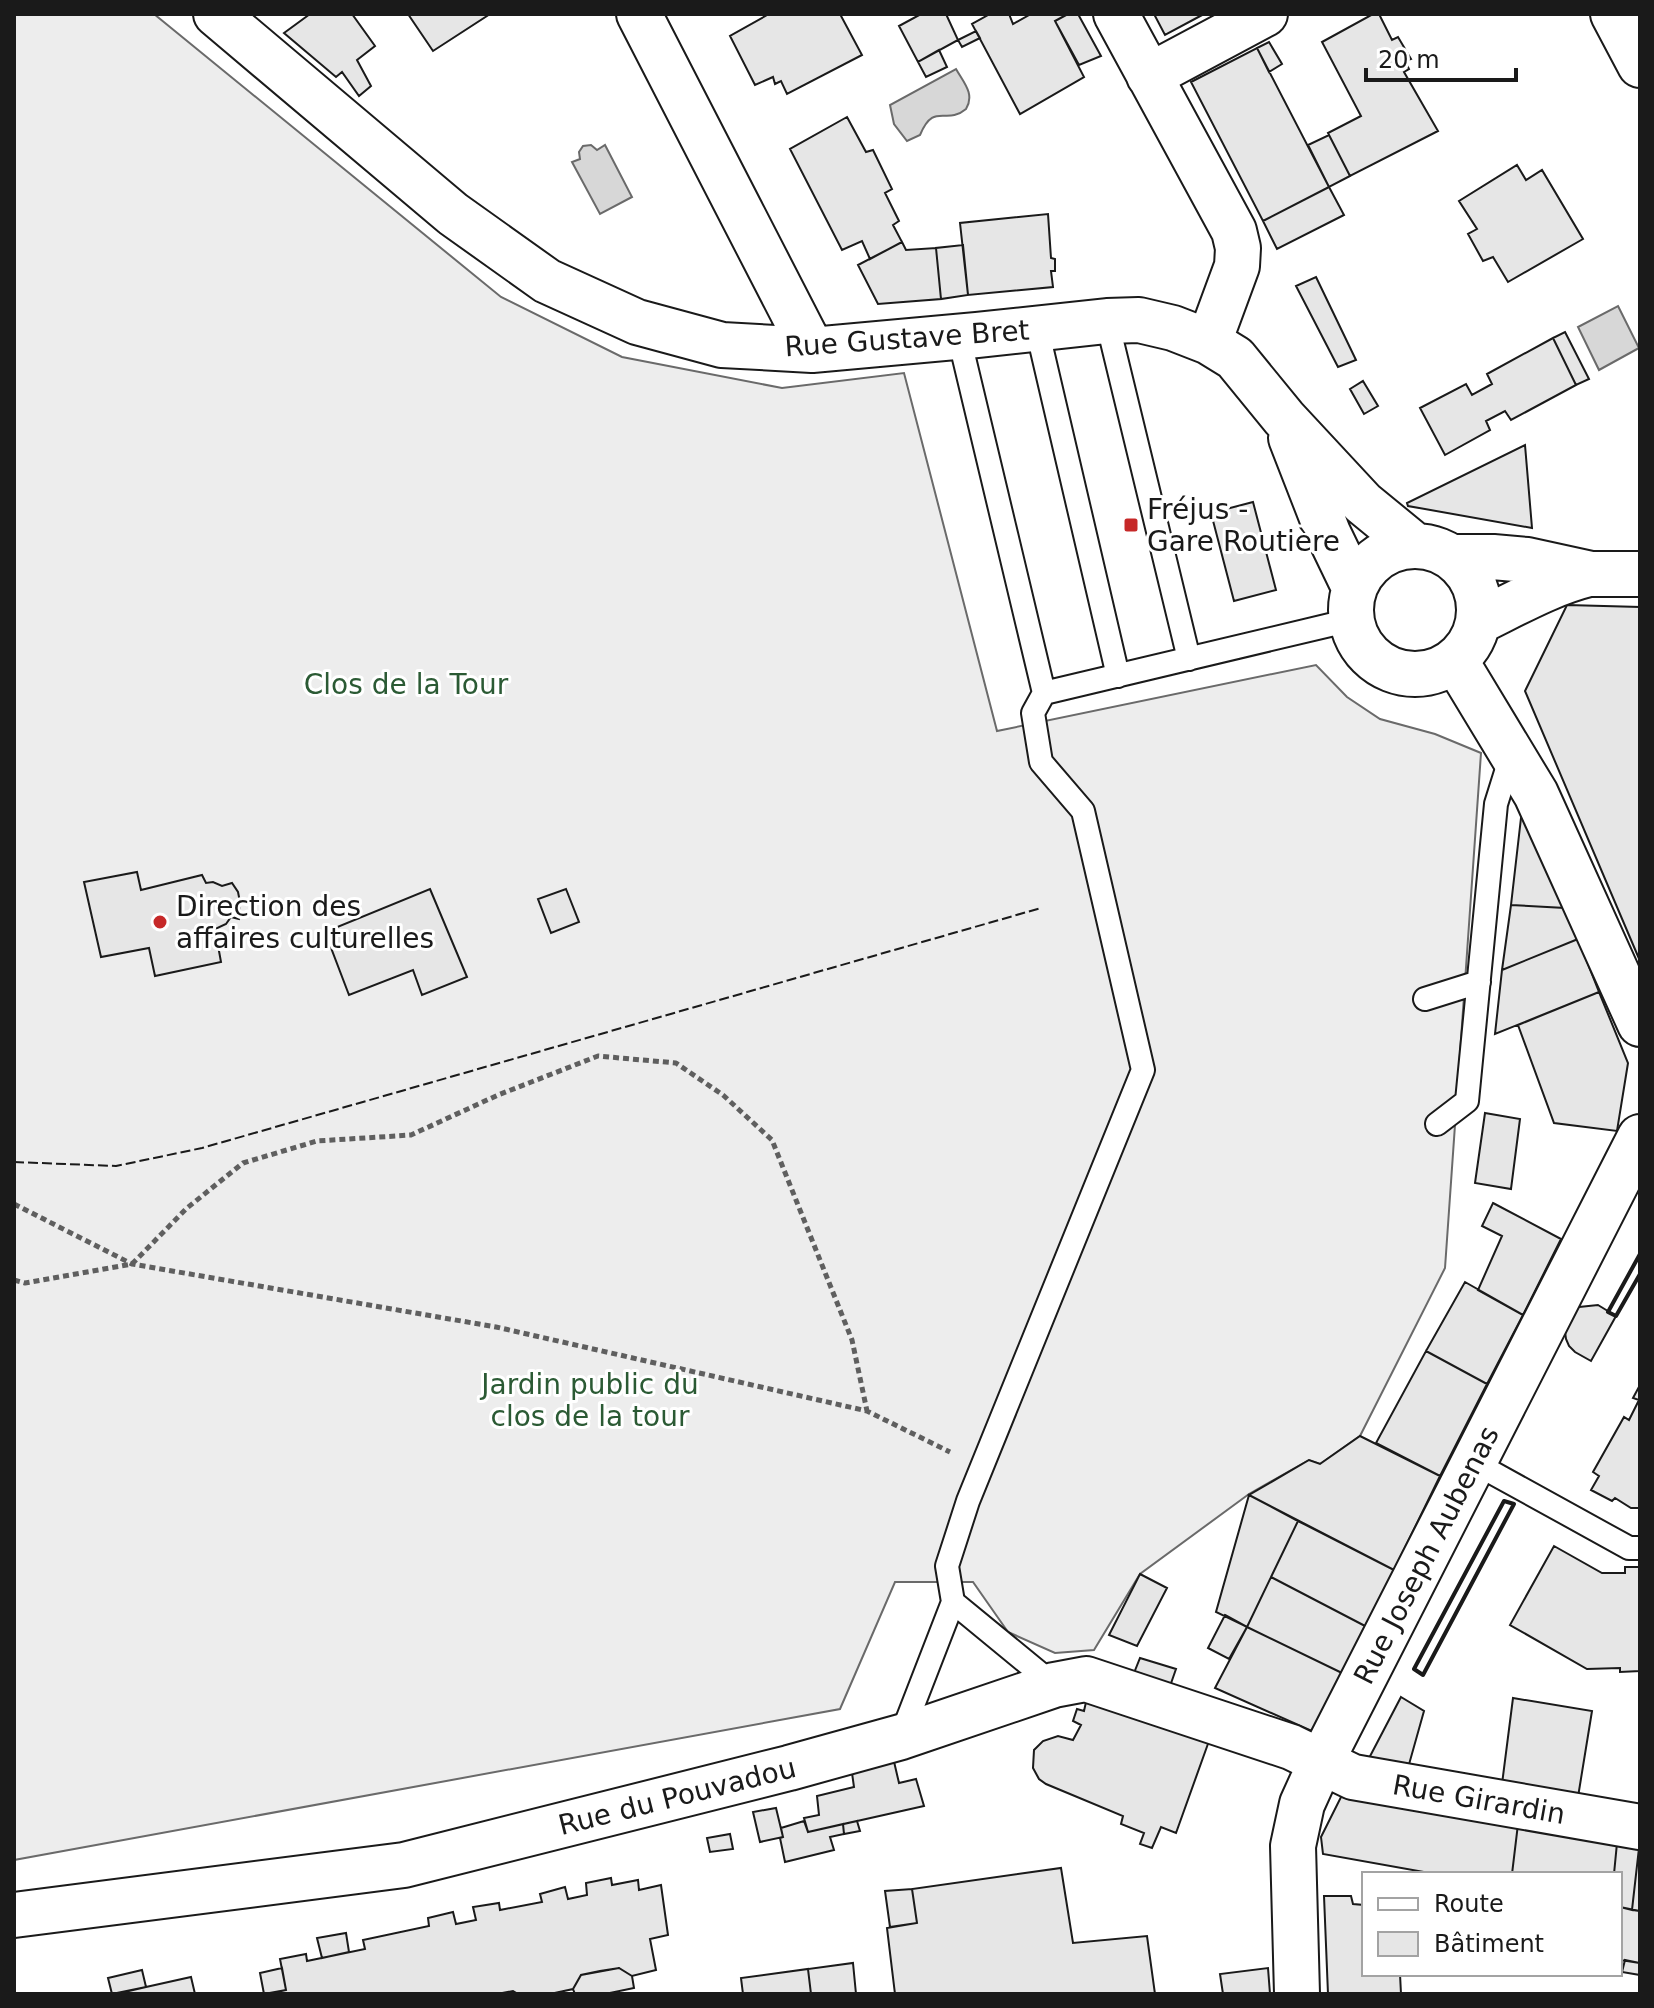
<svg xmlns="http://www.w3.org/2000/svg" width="1654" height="2008" font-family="'DejaVu Sans',sans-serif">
  <rect width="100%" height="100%" fill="#fff"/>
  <path fill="#ededed" stroke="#6a6a6a" stroke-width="2" d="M 14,14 L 154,14 L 501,297 L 622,357 L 782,388 L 904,373 L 997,731 L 1316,665 L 1347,697 L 1380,719 L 1435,734 L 1481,753 L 1445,1268 L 1360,1436 L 1320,1464 L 1309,1460 L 1249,1494 L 1140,1574 L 1094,1650 L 1055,1653 L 1008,1632 L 973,1582 L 895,1582 L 840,1709 L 14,1860 Z"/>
  <path fill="#d7d7d7" stroke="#6a6a6a" stroke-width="2" d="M 956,69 C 964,83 975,94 966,109 C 946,126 934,101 920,135 L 907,141 L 894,124 L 890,105 Z
    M 591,145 L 597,150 L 605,145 L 632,197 L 600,214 L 572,162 L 580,159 L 579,152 L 583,146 Z
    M 1618,306 L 1639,348 L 1599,370 L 1578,327 Z"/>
  <path fill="#e6e6e6" stroke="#1a1a1a" stroke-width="2" d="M 310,14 L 352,14 L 375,46 L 357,60 L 371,86 L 359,96 L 342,72 L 336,77 L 284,33 Z
    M 408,14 L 490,14 L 433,51 Z
    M 769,14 L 840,14 L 862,55 L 787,94 L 781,81 L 775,84 L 773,77 L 755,85 L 730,36 Z
    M 921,14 L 946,14 L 958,40 L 918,62 L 899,26 Z
    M 990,14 L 1009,14 L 1013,24 L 1031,14 L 1068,14 L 1055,21 L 1084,77 L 1020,114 L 972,24 Z
    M 1068,14 L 1078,14 L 1101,56 L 1079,65 L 1055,21 Z
    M 1154,14 L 1204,14 L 1165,35 Z
    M 1373,14 L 1379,14 L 1392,40 L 1398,37 L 1411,59 L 1405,61 L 1409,69 L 1404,72 L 1438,131 L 1350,176 L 1328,133 L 1361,116 L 1322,42 Z
    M 976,31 L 980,38 L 962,47 L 958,40 Z
    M 1269,42 L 1282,64 L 1269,72 L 1257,48 Z
    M 1257,48 L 1329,187 L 1263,221 L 1191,82 Z
    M 939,50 L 947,67 L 926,77 L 918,62 Z
    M 847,117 L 866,152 L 873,150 L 892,189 L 885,193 L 899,221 L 893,225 L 902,242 L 870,259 L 862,241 L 842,250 L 790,149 Z
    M 1329,135 L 1350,176 L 1329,187 L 1308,145 Z
    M 1517,165 L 1526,180 L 1542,170 L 1583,239 L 1508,282 L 1493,257 L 1483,261 L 1468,234 L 1477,229 L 1459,201 Z
    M 1329,187 L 1344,215 L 1277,249 L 1263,221 Z
    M 1048,214 L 1051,258 L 1055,259 L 1055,271 L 1051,271 L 1053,287 L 968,295 L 960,223 Z
    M 902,242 L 906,250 L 936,248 L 941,299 L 878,304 L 858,265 Z
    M 963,245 L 968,295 L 941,299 L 936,248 Z
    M 1316,277 L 1356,360 L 1338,367 L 1296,286 Z
    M 1565,332 L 1589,379 L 1576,385 L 1553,338 Z
    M 1553,338 L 1576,385 L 1511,420 L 1505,411 L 1486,421 L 1490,430 L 1445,455 L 1420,408 L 1466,384 L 1472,395 L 1492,384 L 1487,374 Z
    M 1363,381 L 1378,406 L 1364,414 L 1350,389 Z
    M 1525,445 L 1532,528 L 1408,506 L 1407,503 Z
    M 1253,502 L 1276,590 L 1234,601 L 1211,513 Z
    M 1567,605 L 1640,607 L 1640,961 L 1525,691 Z
    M 1527,816 L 1565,908 L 1511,905 L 1521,818 Z
    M 137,872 L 141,890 L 202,875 L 206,883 L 213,882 L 222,886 L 232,883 L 238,892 L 240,902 L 240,916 L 239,919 L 231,917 L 226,924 L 215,929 L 221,962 L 155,976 L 149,948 L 101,957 L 84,882 Z
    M 430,889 L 467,977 L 422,995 L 413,970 L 349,995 L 325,932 Z
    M 566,889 L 579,922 L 551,933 L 538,899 Z
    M 1511,905 L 1565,908 L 1578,939 L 1502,970 Z
    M 1578,939 L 1599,992 L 1495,1034 L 1502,970 Z
    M 1599,992 L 1628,1063 L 1617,1131 L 1554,1123 L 1518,1025 Z
    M 1485,1113 L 1520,1119 L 1511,1189 L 1475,1183 Z
    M 1493,1203 L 1561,1239 L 1523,1315 L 1478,1290 L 1502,1236 L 1482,1226 Z
    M 1465,1282 L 1523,1315 L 1487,1384 L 1426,1351 Z
    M 1598,1305 L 1616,1316 L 1591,1361 L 1575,1352 L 1569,1346 L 1566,1339 L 1565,1332 L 1571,1312 L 1579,1307 Z
    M 1426,1351 L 1487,1384 L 1440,1476 L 1376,1443 Z
    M 1640,1385 L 1640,1508 L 1631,1508 L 1615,1498 L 1612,1501 L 1591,1490 L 1599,1476 L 1593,1472 L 1624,1417 L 1629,1420 L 1639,1400 L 1633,1398 Z
    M 1360,1436 L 1440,1476 L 1394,1570 L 1249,1495 L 1309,1460 L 1320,1464 Z
    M 1249,1495 L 1298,1521 L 1247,1627 L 1216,1612 Z
    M 1298,1521 L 1394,1570 L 1367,1627 L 1271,1577 Z
    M 1554,1546 L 1602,1573 L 1625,1573 L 1625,1567 L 1640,1567 L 1640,1671 L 1620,1672 L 1620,1668 L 1587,1669 L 1510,1625 Z
    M 1140,1574 L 1167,1588 L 1137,1646 L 1109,1635 Z
    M 1271,1577 L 1367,1627 L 1342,1673 L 1247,1627 Z
    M 1225,1615 L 1247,1627 L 1229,1659 L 1208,1648 Z
    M 1247,1627 L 1342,1673 L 1314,1732 L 1215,1688 Z
    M 1140,1658 L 1176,1669 L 1169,1689 L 1132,1678 Z
    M 1401,1697 L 1424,1711 L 1408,1768 L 1367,1762 Z
    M 1513,1698 L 1592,1711 L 1578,1797 L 1502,1784 Z
    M 1086,1702 L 1209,1741 L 1176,1833 L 1161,1827 L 1152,1848 L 1140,1844 L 1144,1833 L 1121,1824 L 1123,1816 L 1046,1784 L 1039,1779 L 1033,1768 L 1034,1750 L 1043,1741 L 1058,1736 L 1073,1740 L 1081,1725 L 1073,1721 L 1077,1709 L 1084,1711 Z
    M 892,1753 L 899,1783 L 916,1779 L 924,1806 L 808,1832 L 804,1818 L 819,1815 L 817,1796 L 854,1787 L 852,1773 Z
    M 1343,1793 L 1518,1824 L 1512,1874 L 1435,1874 L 1323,1854 L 1321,1837 Z
    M 776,1808 L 783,1837 L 760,1842 L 753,1812 Z
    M 804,1821 L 808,1832 L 843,1824 L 844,1834 L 830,1837 L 834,1850 L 785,1862 L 780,1838 L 783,1837 L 781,1828 Z
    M 857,1821 L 860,1831 L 844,1834 L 843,1824 Z
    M 1518,1824 L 1617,1843 L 1614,1874 L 1512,1874 Z
    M 730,1834 L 733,1849 L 710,1852 L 707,1838 Z
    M 1617,1843 L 1639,1848 L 1632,1910 L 1620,1907 L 1620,1874 L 1614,1874 Z
    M 1639,1848 L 1640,1848 L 1640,1911 L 1632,1910 Z
    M 1061,1868 L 1073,1943 L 1147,1936 L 1155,1994 L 895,1994 L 887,1928 L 917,1923 L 912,1889 Z
    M 611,1878 L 612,1885 L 638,1880 L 639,1890 L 661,1885 L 668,1935 L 650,1939 L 656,1970 L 632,1976 L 619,1968 L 600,1971 L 581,1975 L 573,1989 L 550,1994 L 518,1994 L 513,1991 L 497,1994 L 268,1994 L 286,1990 L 280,1959 L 306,1954 L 307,1961 L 365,1949 L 363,1940 L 429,1926 L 428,1918 L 453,1912 L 456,1924 L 476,1920 L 473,1907 L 499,1903 L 500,1910 L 542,1902 L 540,1894 L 565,1887 L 568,1899 L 587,1895 L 586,1883 Z
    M 912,1889 L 917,1923 L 890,1927 L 885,1891 Z
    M 1324,1896 L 1351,1896 L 1353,1904 L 1364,1905 L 1364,1974 L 1400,1974 L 1401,1994 L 1328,1994 Z
    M 1620,1907 L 1640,1911 L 1640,1963 L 1620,1960 Z
    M 346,1933 L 349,1952 L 322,1958 L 317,1938 Z
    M 1625,1960 L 1640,1963 L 1640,1975 L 1622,1972 Z
    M 853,1963 L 856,1994 L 811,1994 L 808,1969 Z
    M 282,1968 L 286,1990 L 264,1994 L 260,1973 Z
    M 619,1968 L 632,1976 L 634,1988 L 605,1994 L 575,1994 L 573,1989 L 581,1975 Z
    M 1268,1968 L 1270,1994 L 1223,1994 L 1220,1974 Z
    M 808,1969 L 811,1994 L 743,1994 L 741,1978 Z
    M 142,1970 L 146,1987 L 112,1994 L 108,1978 Z
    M 191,1977 L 195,1994 L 116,1994 L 146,1987 Z"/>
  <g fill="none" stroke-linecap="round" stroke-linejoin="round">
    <defs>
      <path id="service" d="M 1107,321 L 1189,659
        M 1037,329 L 1118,676
        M 1044,693 L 1351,620
        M 1425,999 L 1479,982
        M 1437,1124 L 1467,1101 L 1496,804 L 1511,756
        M 1473,1462 L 1629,1548 L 1640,1548
        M 953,1602 L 1054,1685
        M 901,1736 L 953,1602 L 947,1566 L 968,1501 L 1143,1070 L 1083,811 L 1041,762 L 1033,713 L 1044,693 L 959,337"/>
      <path id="minor" d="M 216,14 L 453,214 L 547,281 L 637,322 L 722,345 L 812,350 L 977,335 L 1107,321 L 1139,320 L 1173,328 L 1209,342 L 1235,358 L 1284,418 L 1363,503 L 1413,544
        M 639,14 L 812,350
        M 1116,14 L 1234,231 L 1238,248 L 1237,266 L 1209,342
        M 1149,76 L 1265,14
        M 1291,438 L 1328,533 L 1354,587
        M1351 610a64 64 0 1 1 128 0a64 64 0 1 1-128 0Z
        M 1452,557 L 1493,557 L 1527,560 L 1591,574 L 1640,574
        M 1478,622 C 1515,604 1549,584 1589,574
        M 1455,660 L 1536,794 L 1640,1024
        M 14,1915 L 404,1865 L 789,1768 L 901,1737 L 1054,1685 L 1086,1679 L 1291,1747 L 1353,1777 L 1640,1827
        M 1297,1994 L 1293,1846 L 1302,1804 L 1321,1762 L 1640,1137"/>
      <path id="secondary" d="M 1613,14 L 1640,65"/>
    </defs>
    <use href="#service" stroke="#1a1a1a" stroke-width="26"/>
    <use href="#minor" stroke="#1a1a1a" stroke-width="48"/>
    <use href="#secondary" stroke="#1a1a1a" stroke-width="48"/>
    <path stroke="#5f5f5f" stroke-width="5" stroke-dasharray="6 4" stroke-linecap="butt" d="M 14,1204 L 132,1264 L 496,1327 L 867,1411 L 950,1452
      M 14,1280 L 25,1283 L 132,1264 L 187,1208 L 243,1163 L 317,1141 L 411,1135 L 498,1095 L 598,1056 L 676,1063 L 723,1095 L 772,1140 L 852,1340 L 867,1411"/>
    <use href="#service" stroke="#fff" stroke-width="22"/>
    <use href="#minor" stroke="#fff" stroke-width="44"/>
    <use href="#secondary" stroke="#fff" stroke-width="44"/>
    <path stroke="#1a1a1a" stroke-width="2" stroke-dasharray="10 4" stroke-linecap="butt" d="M 14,1162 L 116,1166 L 202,1148 L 1041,908"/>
    <path stroke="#1a1a1a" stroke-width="4" d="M 1640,1254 L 1608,1312 L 1616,1316 L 1640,1274
      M 1504,1501 L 1514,1504 L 1423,1675 L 1414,1669 Z"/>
  </g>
  <g fill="#c62828" stroke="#fff" stroke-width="3">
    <rect x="1123" y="517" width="16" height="16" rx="4"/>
    <circle cx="160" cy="922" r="8"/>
  </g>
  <g text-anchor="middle" stroke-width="6" stroke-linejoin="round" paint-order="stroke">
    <g font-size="28" fill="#1a1a1a" stroke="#fff">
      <text transform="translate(907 338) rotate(-4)" y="10">Rue Gustave Bret</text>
      <text transform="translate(1426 1555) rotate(-63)" y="10">Rue Joseph Aubenas</text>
      <text transform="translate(677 1796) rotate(-14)" y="10">Rue du Pouvadou</text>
      <text transform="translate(1479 1799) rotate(10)" y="10">Rue Girardin</text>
    </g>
    <g font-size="28" fill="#1a1a1a" stroke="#fff" text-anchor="start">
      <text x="1147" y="519">Fréjus -<tspan x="1147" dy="32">Gare Routière</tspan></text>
      <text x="176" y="916">Direction des<tspan x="176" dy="32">affaires culturelles</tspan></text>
    </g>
    <g font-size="28" fill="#2b5a34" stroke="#fff">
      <text x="406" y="694">Clos de la Tour</text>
      <text x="590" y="1394">Jardin public du<tspan x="590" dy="32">clos de la tour</tspan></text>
    </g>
  </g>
  <rect width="1654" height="2008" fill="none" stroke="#1a1a1a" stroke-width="32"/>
  <rect x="1362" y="1872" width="260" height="104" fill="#ffffff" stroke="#a3a3a3" stroke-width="2"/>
  <rect x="1378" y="1898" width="40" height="12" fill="#ffffff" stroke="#a3a3a3" stroke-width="2"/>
  <text x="1434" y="1912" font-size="24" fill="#1a1a1a">Route</text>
  <rect x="1378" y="1932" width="40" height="24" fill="#e6e6e6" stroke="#a3a3a3" stroke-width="2"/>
  <text x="1434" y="1952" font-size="24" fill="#1a1a1a">Bâtiment</text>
  <path d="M1366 68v12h150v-12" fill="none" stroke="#1a1a1a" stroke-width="4"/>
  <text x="1378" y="68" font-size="24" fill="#1a1a1a" stroke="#ffffff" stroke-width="6" paint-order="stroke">20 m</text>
</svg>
